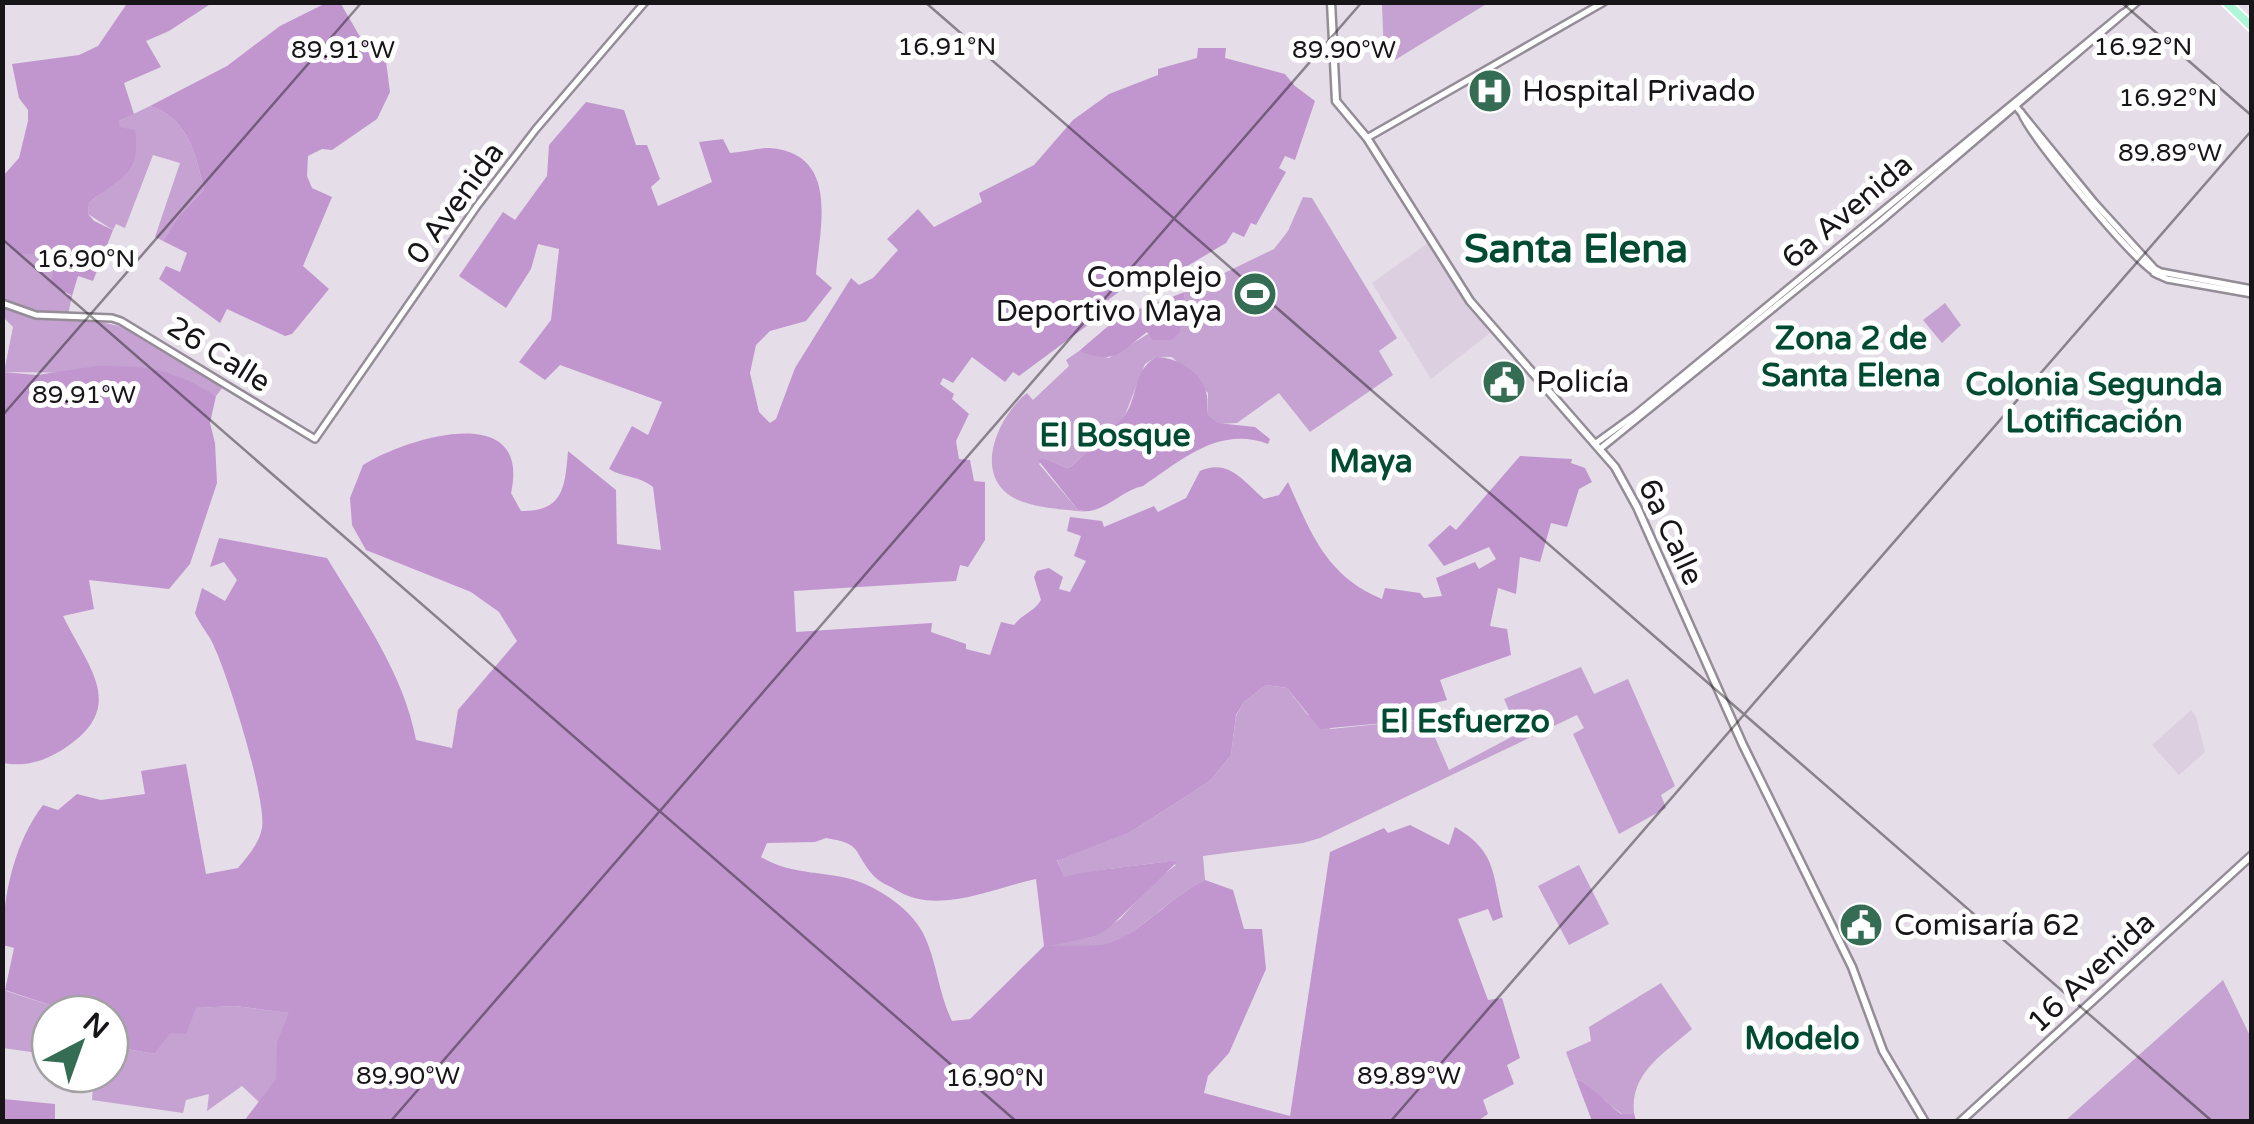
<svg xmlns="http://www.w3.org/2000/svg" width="2254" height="1124" font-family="'Varela Round',sans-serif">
  <rect width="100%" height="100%" fill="#e5dde8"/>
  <path fill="#dccfe0" d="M 1428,243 L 1490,333 L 1431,379 L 1372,283 Z
    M 2191,710 L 2196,717 L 2205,752 L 2179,775 L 2152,745 Z"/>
  <path fill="#c5a2d1" d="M 1382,3 L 1488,2 L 1488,3 L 1390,63 L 1384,57 Z
    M 150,106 C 188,118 196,154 204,190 L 178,217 L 163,241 L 155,237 L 180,163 L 153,155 L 125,228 L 116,224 L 113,230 L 88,214 L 89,203 L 100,194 L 119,121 Z
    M 1303,197 L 1312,198 L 1397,338 L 1379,351 L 1393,375 L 1310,432 L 1279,393 L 1237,423 L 1217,424 L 1208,414 L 1208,393 L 1172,357 L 1156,357 L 1145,364 L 1125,415 L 1072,466 L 1067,468 L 1044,458 L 1039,464 L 1078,510 L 1086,512 C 1064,509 1037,509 1016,499 C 970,476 999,415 1027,393 L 1033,400 L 1069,366 L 1066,360 L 1079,351 L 1109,358 L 1182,313 L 1185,292 L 1274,249 L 1288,231 Z
    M 2,241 L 17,254 L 38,254 L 56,260 L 66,295 L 72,296 L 68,315 L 124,327 L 223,387 L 216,396 L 172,374 L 4,372 L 13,327 L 3,317 Z
    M 1945,303 L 1961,325 L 1942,343 L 1923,320 Z
    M 1581,667 L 1594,694 L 1628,679 L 1675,786 L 1661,795 L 1666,808 L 1619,834 L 1573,734 L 1584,728 L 1577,715 L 1320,838 L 1303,843 L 1203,856 L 1205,880 C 1173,894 1136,937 1107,944 C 1087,948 1063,946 1044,946 L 1096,936 L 1120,919 L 1156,880 L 1176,865 L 1169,861 C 1134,867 1098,868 1064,878 L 1057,859 L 1129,833 L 1210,781 L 1231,755 L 1236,716 L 1244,702 L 1266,685 L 1287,688 L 1307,714 L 1331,729 L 1427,719 L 1449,770 L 1519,733 L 1504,699 Z
    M 1579,865 L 1609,924 L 1569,945 L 1538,886 Z
    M 2223,980 L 2251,1038 L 2251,1121 L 2065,1121 Z
    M 1661,983 L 1692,1029 C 1664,1054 1630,1072 1634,1113 L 1622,1114 C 1605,1102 1595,1088 1576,1079 L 1566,1052 L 1591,1041 L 1589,1027 Z
    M 3,990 L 56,1007 L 62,1014 L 50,1014 L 50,1039 L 45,1054 L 3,1048 Z
    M 235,1006 L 290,1013 L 277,1041 L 277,1079 L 260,1103 L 242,1086 L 207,1111 L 209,1094 L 186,1100 L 183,1113 L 92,1100 L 94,1074 L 110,1074 L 110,1046 L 155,1054 L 170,1032 L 195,1008 Z"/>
  <path fill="#c196cf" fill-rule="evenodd" d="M 128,2 L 212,3 L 169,31 L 146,41 L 161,67 L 124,83 L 134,114 L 119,121 L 119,127 L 135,130 C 142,176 119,177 89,203 L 88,214 L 94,221 L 113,230 L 93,281 L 78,276 L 72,296 L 51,283 L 55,260 L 38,254 L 17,254 L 3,241 L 3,176 L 19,158 L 28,121 L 28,110 L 19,98 L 12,64 L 79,55 L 98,46 Z
    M 324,4 L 341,4 L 359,35 L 375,47 L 386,61 L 390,92 L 377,119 L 332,150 L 322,149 L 308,156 L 307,176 L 312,188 L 332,197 L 303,266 L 329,289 L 292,334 L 285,336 L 227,309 L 220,323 L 159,279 L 166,266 L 180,272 L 187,253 L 163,241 L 178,217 L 204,190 C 196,154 188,118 150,106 L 227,66 L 280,26 Z
    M 1198,48 L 1226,48 L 1225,58 L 1285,74 L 1295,86 L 1315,101 L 1295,160 L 1285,156 L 1279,168 L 1286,172 L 1256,225 L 1251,223 L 1244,237 L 1233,232 L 1226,243 L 1157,284 L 1120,291 L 1092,312 L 1096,319 L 1019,376 L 1013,372 L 1005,382 L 972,357 L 953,383 L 943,378 L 940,384 L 954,394 L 952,399 L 969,414 L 956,441 L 959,459 L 970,460 L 974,481 L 985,482 L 985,540 L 968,567 L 960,565 L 956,581 L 794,591 L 796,632 L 932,623 L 931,632 L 966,644 L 966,649 L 990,655 L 1001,622 L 1014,625 C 1022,614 1034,612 1041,600 L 1034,577 L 1037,571 L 1049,568 L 1063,577 L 1059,589 L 1070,592 L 1086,561 L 1074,556 L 1081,536 L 1067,531 L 1070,517 L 1102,521 L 1104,527 L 1154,506 L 1158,512 L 1186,498 L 1200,471 C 1229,458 1244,482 1264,499 L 1279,495 L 1288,482 C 1311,533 1326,576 1382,599 L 1385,588 L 1420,593 L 1424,598 L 1442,596 L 1436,578 L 1475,562 L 1479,569 L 1496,559 L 1489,547 L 1444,566 L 1428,545 L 1450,525 L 1456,530 L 1520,456 L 1572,459 L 1571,463 L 1585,468 L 1592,482 L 1579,489 L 1567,527 L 1551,523 L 1540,562 L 1520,557 L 1516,594 L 1498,588 L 1490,626 L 1507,629 L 1511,655 L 1440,680 L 1447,700 L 1422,706 L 1427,719 L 1320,729 L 1287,688 L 1266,685 L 1244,702 L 1236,715 L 1231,755 L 1210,781 L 1129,833 L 1057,860 L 1064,877 C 1099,868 1134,867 1169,861 L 1177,862 L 1109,928 L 1096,936 L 1050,946 C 1067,945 1088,947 1105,944 C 1136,938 1173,894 1205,880 L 1233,890 L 1244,929 L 1262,929 L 1266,969 L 1229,1053 L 1208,1076 L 1204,1093 L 1290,1116 L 1330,852 L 1384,828 L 1388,833 L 1410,825 L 1449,845 L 1455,827 C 1497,852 1492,873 1503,917 L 1493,921 L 1488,909 L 1458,919 L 1488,1000 L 1502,998 L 1520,1058 L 1507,1065 L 1514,1084 L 1483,1100 L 1488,1114 L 1476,1122 L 244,1121 L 276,1079 L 277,1041 L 289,1013 L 235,1006 L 196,1008 L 186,1034 L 170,1033 L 155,1054 L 110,1046 L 110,1014 L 62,1014 L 56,1007 L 5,990 L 14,948 L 3,945 C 2,898 14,843 43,805 L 58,810 L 77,794 L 101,800 L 145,794 L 141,771 L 186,764 L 206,874 L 238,868 C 248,856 259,844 262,828 C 267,799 226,668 211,640 C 206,631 199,623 195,613 L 202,588 L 225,601 L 237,580 L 224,562 L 210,567 L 219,538 L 327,558 C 361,614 404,674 416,740 L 452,748 L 458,710 L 517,641 L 499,612 L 471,592 L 366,550 L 352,525 L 350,498 L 363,465 C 404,439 532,398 511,493 L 521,511 C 564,512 565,486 568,451 L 616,490 L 617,544 L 661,550 L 653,487 C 640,476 624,478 609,469 L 632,426 L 648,435 L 662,402 L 560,365 L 545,380 L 519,362 L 551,320 L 559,249 L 538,244 L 531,269 L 506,308 L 459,276 L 503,212 L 515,220 L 547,176 L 549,145 L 586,102 L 624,110 L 636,145 L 647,145 L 660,179 L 651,187 L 658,206 L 712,182 L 699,142 L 723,139 L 730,153 C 743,152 757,148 769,148 C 840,153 820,227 816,274 L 832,288 L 806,321 L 770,331 L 756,345 L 750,373 L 759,412 L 770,423 L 776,419 L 795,368 L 851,278 L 859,285 L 873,278 L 898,250 L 887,239 L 918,209 L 934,227 L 982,202 L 979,193 L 1034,165 L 1073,120 L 1109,94 L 1158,75 L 1158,69 L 1197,58 ZM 826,838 C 863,844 852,850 872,874 C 878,882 890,886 898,891 C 938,915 994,888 1036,879 L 1044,946 L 970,1019 L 952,1021 C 938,993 937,960 923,933 C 909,906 871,882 842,877 C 814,872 785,872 761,857 L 767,843 L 815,842 Z
    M 1185,292 L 1180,332 L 1171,340 L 1153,340 L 1147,332 C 1119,353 1116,365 1079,351 L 1120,316 Z
    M 1156,357 C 1177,357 1204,373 1207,396 C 1208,402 1207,408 1208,414 L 1217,423 L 1255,427 L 1270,439 L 1268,444 C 1219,426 1183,459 1143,486 C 1120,490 1102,517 1078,510 L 1038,460 L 1044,458 L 1067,468 L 1072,466 L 1125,415 C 1139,395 1132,372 1156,357 Z
    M 97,366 C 151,366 170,368 216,396 L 210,423 L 215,443 L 217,483 L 190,564 L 169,589 L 89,580 L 94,609 L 63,616 C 89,669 129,708 62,750 C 42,762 25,767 3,763 L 3,372 L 37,375 Z
    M 1576,1079 C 1595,1087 1605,1102 1621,1114 L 1634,1113 L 1636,1121 L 1592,1121 Z
    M 3,1099 L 55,1104 L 55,1121 L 3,1121 Z"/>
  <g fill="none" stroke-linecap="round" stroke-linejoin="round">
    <defs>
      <path id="tertiary" d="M 2014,104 L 2094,202 L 2155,269
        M 2021,112 C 2031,138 2129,255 2154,272
        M 1367,138 L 1604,2
        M 2161,272 L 2252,289
        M 2158,275 L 2154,273 L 2155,269 L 2159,271 L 2158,275 L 2167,279 L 2252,294
        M 2,303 L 36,315 L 112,318 L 121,321 L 315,439 L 477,206 L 536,129 L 645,2
        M 1596,443 L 1636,414 L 2123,13
        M 1601,448 L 1882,220 L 2137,2"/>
      <path id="secondary" d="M 1331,2 L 1336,101 L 1367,138 L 1470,301 L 1615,467 L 1637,507 L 1743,745 L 1852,967 L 1883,1051 L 1925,1122
        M 1960,1122 L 2252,855"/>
      <path id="primary" d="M 2226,2 L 2252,27"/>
    </defs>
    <use href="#tertiary" stroke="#948c96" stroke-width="10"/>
    <use href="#secondary" stroke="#948c96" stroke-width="11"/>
    <use href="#primary" stroke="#fff" stroke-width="12"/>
    <use href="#tertiary" stroke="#fff" stroke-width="5"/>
    <use href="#secondary" stroke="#fff" stroke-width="6"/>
    <use href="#primary" stroke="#aff5d7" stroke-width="8"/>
  </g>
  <path fill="none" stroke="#181519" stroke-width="2.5" stroke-opacity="0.45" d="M 925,2 L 2213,1122M 2121,2 L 2252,116M 2,239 L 1017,1122M 2,416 L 362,2M 390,1122 L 1362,2M 1390,1122 L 2252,130"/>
  <defs>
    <symbol id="hospital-disc" viewBox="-11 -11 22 22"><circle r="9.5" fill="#356d54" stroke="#fff"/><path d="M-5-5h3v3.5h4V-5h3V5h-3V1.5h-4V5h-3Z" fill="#fff"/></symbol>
    <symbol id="stadium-disc" viewBox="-11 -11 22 22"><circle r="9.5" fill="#356d54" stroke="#fff"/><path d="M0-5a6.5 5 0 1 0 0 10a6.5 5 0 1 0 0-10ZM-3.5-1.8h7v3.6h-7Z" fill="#fff"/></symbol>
    <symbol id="civic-disc" viewBox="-11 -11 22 22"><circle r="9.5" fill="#356d54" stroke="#fff"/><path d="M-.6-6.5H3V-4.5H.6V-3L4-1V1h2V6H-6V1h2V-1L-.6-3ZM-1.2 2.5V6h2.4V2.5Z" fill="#fff"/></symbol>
  </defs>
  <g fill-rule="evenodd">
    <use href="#hospital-disc" x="1465" y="66" width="50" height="50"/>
    <use href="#stadium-disc" x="1230" y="269" width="50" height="50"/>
    <use href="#civic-disc" x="1479" y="357" width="50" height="50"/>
    <use href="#civic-disc" x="1836" y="900" width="50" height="50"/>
  </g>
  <g text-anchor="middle" stroke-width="10" stroke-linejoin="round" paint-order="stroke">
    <g font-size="30" fill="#181519" stroke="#fff" text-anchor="start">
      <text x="1522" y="101">Hospital Privado</text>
      <text x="1222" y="287" text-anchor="end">Complejo<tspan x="1222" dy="34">Deportivo Maya</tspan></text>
      <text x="1536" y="392">Policía</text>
      <text x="1894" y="935">Comisaría 62</text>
    </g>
    <g font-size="30" fill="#181519" stroke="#fff">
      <text transform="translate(455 203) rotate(-54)" y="10">0 Avenida</text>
      <text transform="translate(1847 211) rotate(-40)" y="10">6a Avenida</text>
      <text transform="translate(219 354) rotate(32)" y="10">26 Calle</text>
      <text transform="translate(1671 532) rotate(65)" y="10">6a Calle</text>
      <text transform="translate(2091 972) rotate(-43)" y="10">16 Avenida</text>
    </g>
    <g font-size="32" font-weight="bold" fill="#004b32" stroke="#fff">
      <text x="1851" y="349">Zona 2 de<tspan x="1851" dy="37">Santa Elena</tspan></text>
      <text x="2094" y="395">Colonia Segunda<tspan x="2094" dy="37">Lotificación</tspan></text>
      <text x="1115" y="446">El Bosque</text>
      <text x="1371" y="472">Maya</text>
      <text x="1465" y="732">El Esfuerzo</text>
      <text x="1802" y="1049">Modelo</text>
    </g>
    <g font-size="40" font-weight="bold" fill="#004b32" stroke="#fff">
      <text x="1576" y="262">Santa Elena</text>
    </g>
  </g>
  <g font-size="25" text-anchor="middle" fill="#181519" stroke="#fff" stroke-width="10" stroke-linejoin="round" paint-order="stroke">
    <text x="2143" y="55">16.92°N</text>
    <text x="947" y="55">16.91°N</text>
    <text x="343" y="58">89.91°W</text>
    <text x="1344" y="58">89.90°W</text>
    <text x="2168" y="106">16.92°N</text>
    <text x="2170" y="161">89.89°W</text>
    <text x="86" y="267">16.90°N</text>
    <text x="84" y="403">89.91°W</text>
    <text x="408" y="1084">89.90°W</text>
    <text x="1409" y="1084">89.89°W</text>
    <text x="995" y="1086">16.90°N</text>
  </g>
  <rect width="2254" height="1124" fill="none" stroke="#181519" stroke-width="10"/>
  <g transform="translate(80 1044) rotate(41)"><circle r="48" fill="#ffffff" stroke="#a3a1a3" stroke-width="2.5"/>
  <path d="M0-8L18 38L0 25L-18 38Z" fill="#356d54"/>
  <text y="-15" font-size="28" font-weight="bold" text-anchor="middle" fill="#181519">N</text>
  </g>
</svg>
